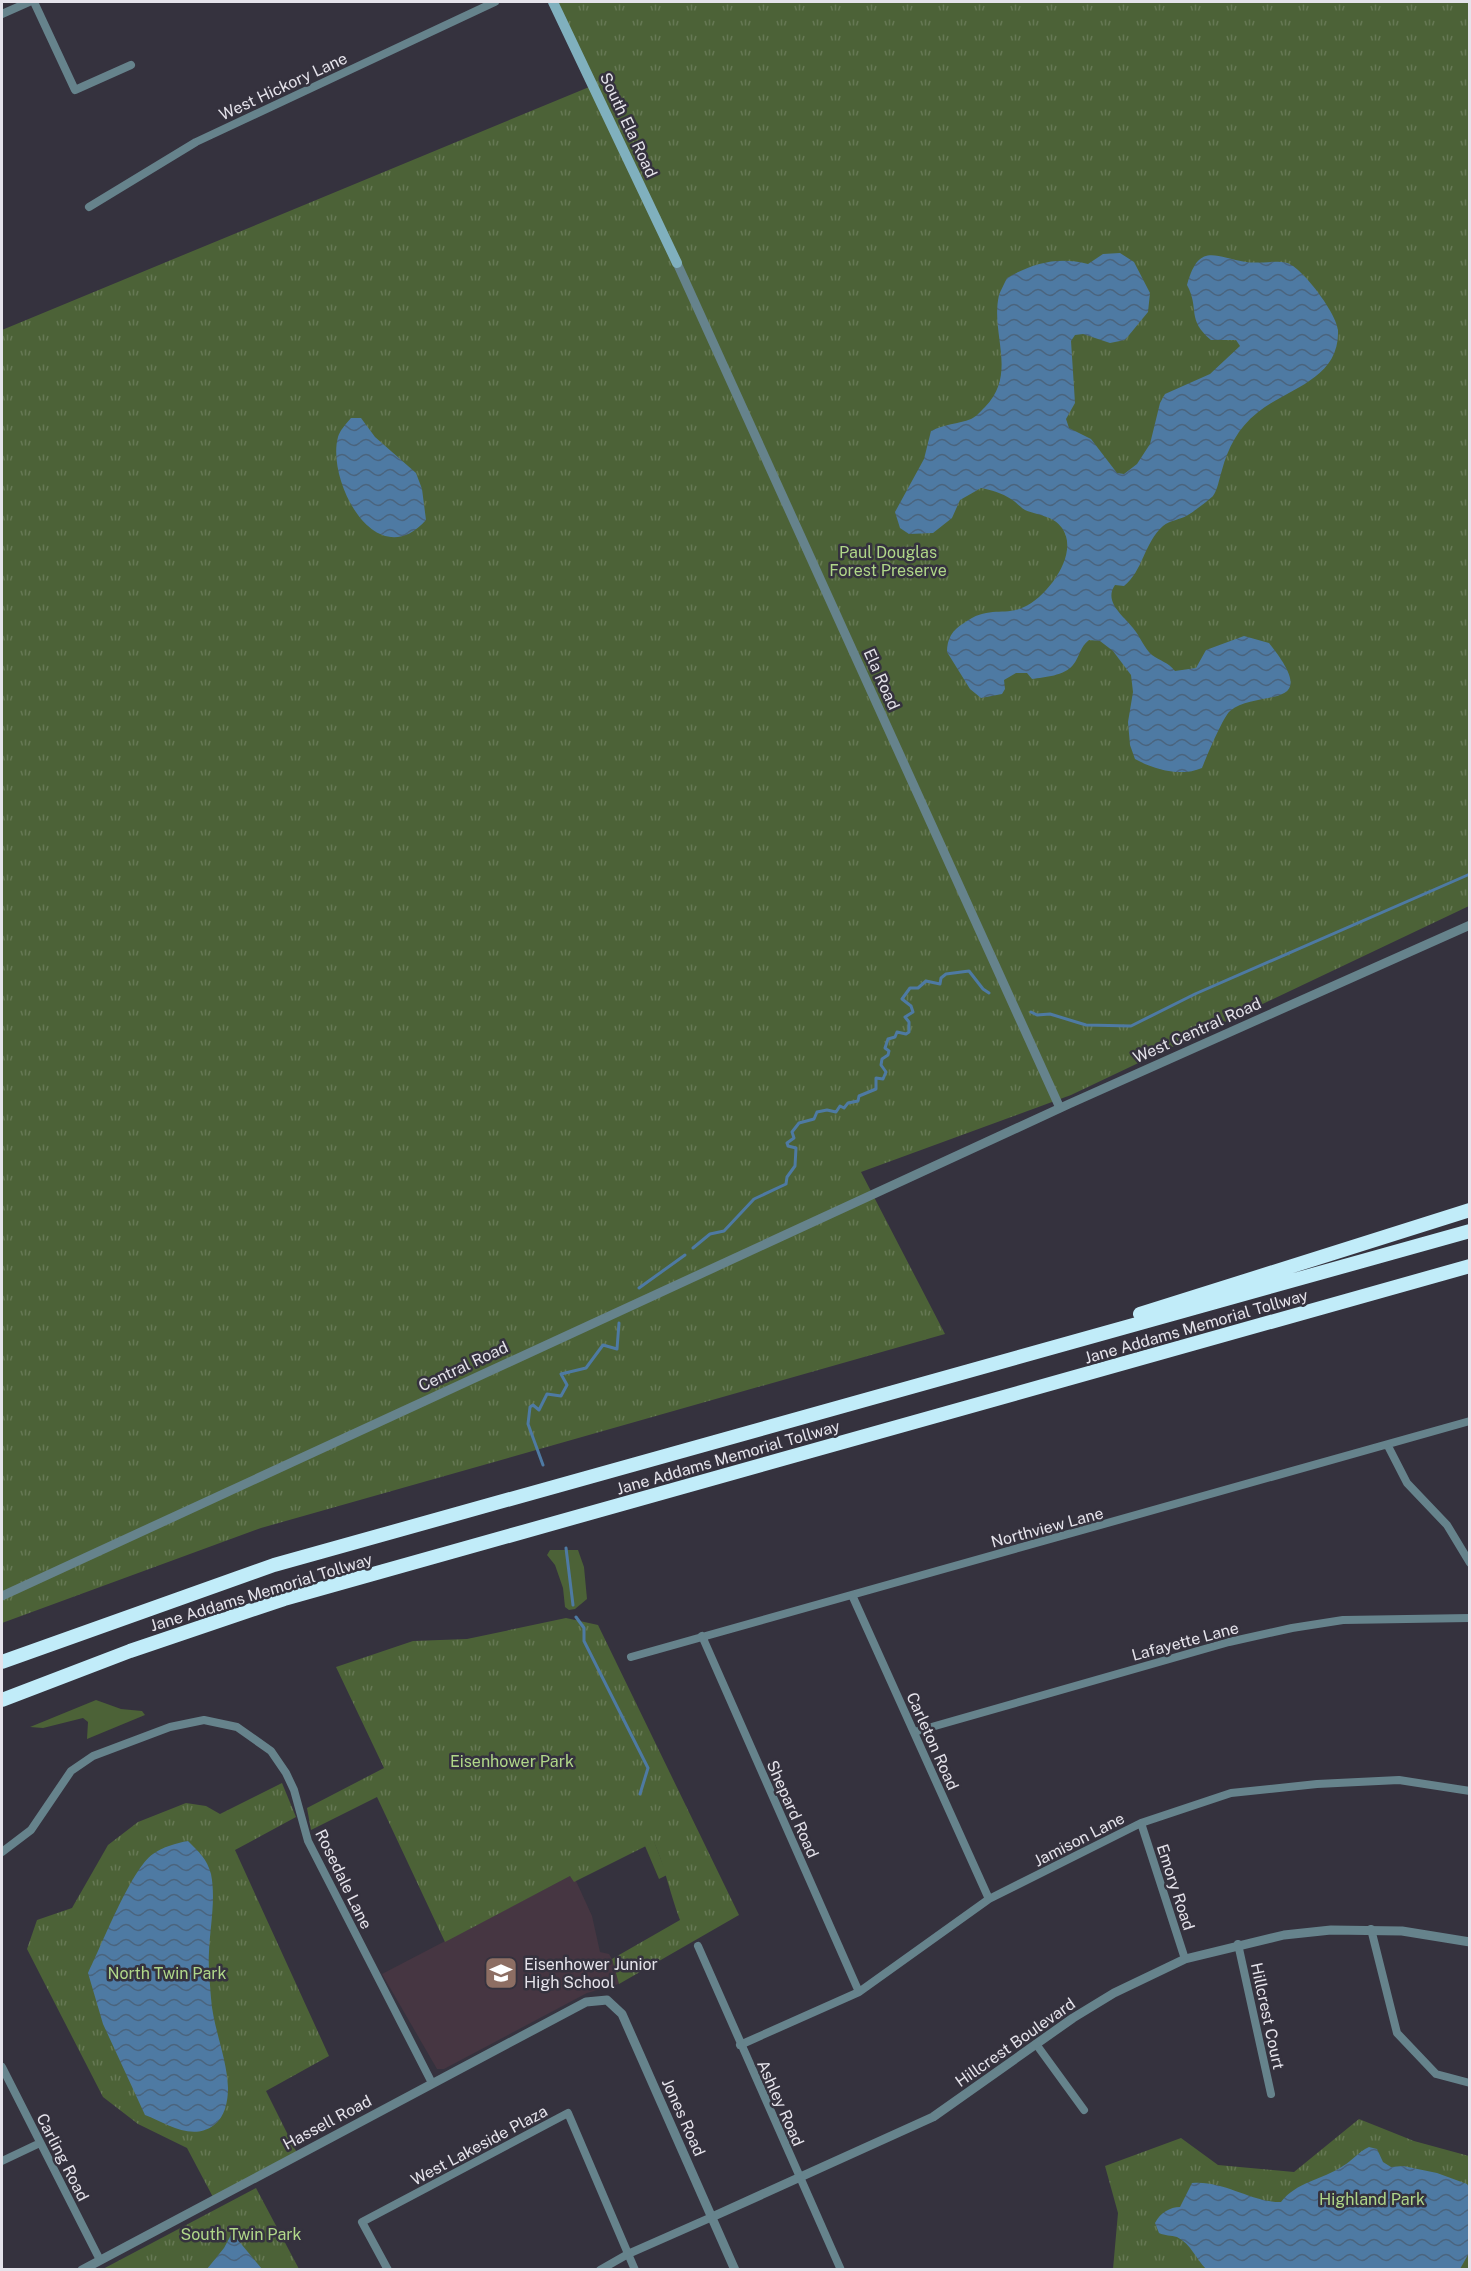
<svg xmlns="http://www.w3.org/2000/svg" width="1471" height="2271" font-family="'Public Sans',sans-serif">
  <defs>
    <pattern id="park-tufts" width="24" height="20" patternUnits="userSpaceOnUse" patternTransform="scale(1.5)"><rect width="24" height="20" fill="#4c6237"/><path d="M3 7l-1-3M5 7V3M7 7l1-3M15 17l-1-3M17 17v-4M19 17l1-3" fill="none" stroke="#667854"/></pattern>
    <pattern id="water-waves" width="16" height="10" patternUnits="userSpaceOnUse" patternTransform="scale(1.5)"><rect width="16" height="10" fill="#4e7aa3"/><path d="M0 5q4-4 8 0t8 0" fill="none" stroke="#4a647e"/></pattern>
  </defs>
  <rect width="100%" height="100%" fill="#35323e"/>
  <path fill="#463642" d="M 570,1876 L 576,1881 L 592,1916 L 600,1952 L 609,1954 L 612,1959 L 619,1984 L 587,1993 L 444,2069 L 437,2069 L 382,1974 Z"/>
  <path fill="#4c6237" d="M 550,1550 L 578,1550 L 584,1567 L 587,1599 L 575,1609 L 569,1610 L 565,1607 L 563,1588 L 555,1565 L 547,1555 Z
    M 96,1700 L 121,1709 L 142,1711 L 145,1715 L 87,1739 L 88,1722 L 83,1718 L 43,1728 L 30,1727 Z
    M 654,1841 L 667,1875 L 659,1879 L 645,1846 Z"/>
  <path fill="url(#park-tufts)" d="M 553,2 L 1469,2 L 1469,906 L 1071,1095 L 861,1172 L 945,1334 L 261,1528 L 2,1623 L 2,330 L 594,85 Z
    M 566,1618 L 598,1625 L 739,1915 L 619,1984 L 612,1959 L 680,1920 C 670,1894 665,1867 654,1842 L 574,1882 L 570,1876 L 445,1942 L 377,1797 L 311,1830 L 307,1808 L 384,1768 L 336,1667 L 413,1641 L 467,1639 Z
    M 282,1783 L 296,1817 L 235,1850 L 329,2056 L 266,2091 L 298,2155 L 214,2199 L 187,2148 L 138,2124 L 103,2097 L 27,1949 L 37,1920 L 72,1908 L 108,1845 L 138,1822 L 186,1803 L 206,1806 L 220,1814 Z
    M 1359,2119 L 1414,2141 L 1469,2156 L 1469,2269 L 1113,2269 L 1118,2213 L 1105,2166 L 1181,2138 L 1218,2165 L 1294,2172 Z
    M 256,2188 L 299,2269 L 101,2270 Z"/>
  <path fill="url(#water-waves)" d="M 1120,253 L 1134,262 L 1150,293 L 1148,312 L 1125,340 L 1110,343 L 1083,334 L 1075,335 L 1071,341 L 1075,403 L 1066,419 L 1069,428 L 1091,439 L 1117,473 L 1124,474 L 1137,464 L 1150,444 L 1160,403 L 1165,394 L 1210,374 L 1240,346 L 1236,340 L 1211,340 C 1186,319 1200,309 1187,285 C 1199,242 1214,257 1246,262 C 1259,264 1274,260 1287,263 C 1302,267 1337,314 1338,330 C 1340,380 1287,388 1257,413 C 1238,428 1228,448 1222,470 C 1219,479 1218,489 1213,496 C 1210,499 1192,513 1188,515 C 1180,520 1170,520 1163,526 C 1144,543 1143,571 1124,586 L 1115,585 C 1103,602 1124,616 1133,628 C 1140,636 1144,648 1152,655 C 1160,661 1168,662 1175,671 L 1196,668 L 1206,650 L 1244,636 L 1269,643 C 1325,713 1258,688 1230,711 C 1223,717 1206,758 1202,768 C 1181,777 1155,770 1135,759 L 1130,745 L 1128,722 L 1133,692 L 1131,675 L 1113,651 L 1100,641 L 1089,640 C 1080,647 1080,656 1073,665 C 1064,676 1045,677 1032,679 L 1027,673 L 1016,673 L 1004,680 L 1005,689 L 1002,694 L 981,698 L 970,689 L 947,652 C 947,639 952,630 964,623 C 989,605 1003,617 1024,607 C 1048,596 1080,553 1062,528 C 1054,516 1037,515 1025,510 C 1020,507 1016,502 1011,499 C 1002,493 991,490 981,488 L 960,500 L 952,518 L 933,533 L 909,534 L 900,528 L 895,512 L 924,459 L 931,431 C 944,424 958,424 971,419 C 976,417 981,411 985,407 C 1018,373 990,334 999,295 C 1001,290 1004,284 1007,278 C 1033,263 1058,256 1088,264 L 1103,254 Z
    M 351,418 L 361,418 L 375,437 L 416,473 L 422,489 L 426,520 C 376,576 326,481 338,437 C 340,430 346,424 351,418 Z
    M 188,1841 C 199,1852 207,1859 211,1874 C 216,1899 210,1927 209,1952 C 208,1967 210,1983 211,1998 C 213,2028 227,2057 228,2088 C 228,2101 225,2117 214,2125 C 192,2142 166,2123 145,2115 L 103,2024 L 88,1973 C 101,1947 131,1869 153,1854 C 163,1847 176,1843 188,1841 Z
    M 1369,2147 L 1377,2149 L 1383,2162 L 1391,2167 L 1403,2166 L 1437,2173 L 1467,2184 L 1470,2189 L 1469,2253 L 1460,2269 L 1206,2269 C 1196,2259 1191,2244 1177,2237 C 1171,2235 1165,2236 1159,2233 L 1155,2223 C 1160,2213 1170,2207 1180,2207 L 1192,2183 C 1224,2180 1250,2202 1281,2202 C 1296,2182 1322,2180 1343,2166 C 1353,2160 1358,2152 1369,2147 Z
    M 232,2233 L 262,2269 L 207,2269 L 224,2248 Z"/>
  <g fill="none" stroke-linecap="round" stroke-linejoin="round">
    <path stroke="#4e7aa3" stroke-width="3" d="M 1031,1012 L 1037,1015 L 1050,1014 L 1086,1025 L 1131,1026 L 1195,994 L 1470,874
      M 693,1248 L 710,1234 L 724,1231 L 754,1199 L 786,1184 L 787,1177 L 795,1166 L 796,1148 L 788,1146 L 787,1143 L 794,1138 L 792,1132 L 799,1123 L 814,1119 L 817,1112 L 827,1110 L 836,1112 L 840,1106 L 844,1108 L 848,1103 L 858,1101 L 859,1096 L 876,1089 L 876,1078 L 883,1079 L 886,1072 L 881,1065 L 882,1059 L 888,1055 L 889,1051 L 885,1048 L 888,1039 L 895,1037 L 897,1032 L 906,1034 L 909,1032 L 909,1022 L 905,1017 L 913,1012 L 911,1006 L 902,999 L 910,988 L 918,988 L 926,981 L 940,984 L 941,978 L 946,974 L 969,971 L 983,989 L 989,993
      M 639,1288 L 685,1255
      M 543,1465 L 528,1424 L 530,1407 L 533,1405 L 539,1410 L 547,1394 L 561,1396 L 567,1385 L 561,1374 L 586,1368 L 603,1345 L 617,1349 L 619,1323
      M 566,1548 L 573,1605
      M 576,1617 L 584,1628 L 584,1641 L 648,1768 L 640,1794"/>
    <path stroke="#66838c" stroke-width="8" d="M 34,2 L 75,90 L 131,65
      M 2,14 L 29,2
      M 89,207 L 196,142 L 495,2
      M 1388,1446 L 1407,1483 L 1447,1525 L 1470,1563
      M 852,1595 L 989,1899
      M 702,1636 L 859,1992
      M 631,1657 L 1470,1421
      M 914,1732 L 1229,1642 L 1292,1628 L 1343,1620 L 1470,1618
      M 1141,1823 L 1185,1959
      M 2,1852 L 31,1830 L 71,1771 L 93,1756 L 170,1727 L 204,1720 L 237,1727 L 271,1751 L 286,1773 L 294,1790 L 308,1841 L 432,2083
      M 1371,1929 L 1397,2033 L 1436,2074 L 1470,2083
      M 1238,1944 L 1271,2094
      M 698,1946 L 841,2270
      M 1036,2044 L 1084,2110
      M 740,2045 L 859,1992 L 989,1899 L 1141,1823 L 1231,1793 L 1317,1784 L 1399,1780 L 1470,1791
      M 2,2067 L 100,2260
      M 2,2161 L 40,2143
      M 388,2270 L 362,2222 L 568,2113 L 635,2270
      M 600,2270 L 628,2254 L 712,2217"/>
    <path stroke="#66838c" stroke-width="9" d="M 677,263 L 1060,1108
      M 2,1596 L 1069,1104 L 1470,925
      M 712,2217 L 933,2117 L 1073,2018 L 1114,1993 L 1185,1959 L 1284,1935 L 1331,1930 L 1402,1931 L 1470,1942
      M 82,2270 L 586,2002 L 607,2000 L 622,2014 L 735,2270"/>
    <path stroke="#80b0be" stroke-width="10" d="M 553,2 L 677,263"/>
    <path stroke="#c1ecf9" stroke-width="14" d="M 1140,1314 L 1470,1210
      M 2,1662 L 274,1565 L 1470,1231
      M 2,1700 L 130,1651 L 284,1599 L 1470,1266"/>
  </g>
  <defs>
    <symbol id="school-square" viewBox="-11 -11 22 22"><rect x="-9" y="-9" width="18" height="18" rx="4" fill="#8d6e63" stroke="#35323e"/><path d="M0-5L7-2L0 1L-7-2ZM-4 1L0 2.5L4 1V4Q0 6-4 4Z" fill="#fff"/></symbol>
  </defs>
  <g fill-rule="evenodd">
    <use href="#school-square" x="482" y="1954" width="38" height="38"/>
  </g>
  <g text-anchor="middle" stroke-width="5" stroke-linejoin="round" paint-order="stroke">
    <g font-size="16" fill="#e5e3eb" stroke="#35323e">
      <text transform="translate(283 86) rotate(-25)" y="6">West Hickory Lane</text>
      <text transform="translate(629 125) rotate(65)" y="6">South Ela Road</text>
      <text transform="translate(882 679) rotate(66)" y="6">Ela Road</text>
      <text transform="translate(1197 1030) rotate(-24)" y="6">West Central Road</text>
      <text transform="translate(1196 1326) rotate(-16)" y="6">Jane Addams Memorial Tollway</text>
      <text transform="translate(463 1366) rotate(-25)" y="6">Central Road</text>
      <text transform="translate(728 1457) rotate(-16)" y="6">Jane Addams Memorial Tollway</text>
      <text transform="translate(1047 1527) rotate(-15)" y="6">Northview Lane</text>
      <text transform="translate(261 1592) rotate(-17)" y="6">Jane Addams Memorial Tollway</text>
      <text transform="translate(1185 1641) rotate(-15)" y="6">Lafayette Lane</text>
      <text transform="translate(933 1741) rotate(66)" y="6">Carleton Road</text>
      <text transform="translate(793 1809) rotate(66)" y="6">Shepard Road</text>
      <text transform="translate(1079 1839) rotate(-27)" y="6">Jamison Lane</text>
      <text transform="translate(344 1879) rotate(64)" y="6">Rosedale Lane</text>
      <text transform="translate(1176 1887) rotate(72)" y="6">Emory Road</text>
      <text transform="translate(1268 2016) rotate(78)" y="6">Hillcrest Court</text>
      <text transform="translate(1015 2042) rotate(-35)" y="6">Hillcrest Boulevard</text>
      <text transform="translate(781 2103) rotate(66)" y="6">Ashley Road</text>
      <text transform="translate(684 2117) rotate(66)" y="6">Jones Road</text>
      <text transform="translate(327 2122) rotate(-28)" y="6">Hassell Road</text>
      <text transform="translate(479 2145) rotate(-28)" y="6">West Lakeside Plaza</text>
      <text transform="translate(63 2157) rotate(63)" y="6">Carling Road</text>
    </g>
    <g font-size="16" fill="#b0d789" stroke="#35323e">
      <text x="888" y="558">Paul Douglas<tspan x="888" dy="18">Forest Preserve</tspan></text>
      <text x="512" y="1767">Eisenhower Park</text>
      <text x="167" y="1979">North Twin Park</text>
      <text x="1372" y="2205">Highland Park</text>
      <text x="241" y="2240">South Twin Park</text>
    </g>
    <g font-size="16" fill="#e5e3eb" stroke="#35323e" text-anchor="start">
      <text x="524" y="1970">Eisenhower Junior<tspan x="524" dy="18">High School</tspan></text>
    </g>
  </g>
  <rect width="1471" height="2271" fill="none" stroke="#e5e3eb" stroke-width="6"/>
</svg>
